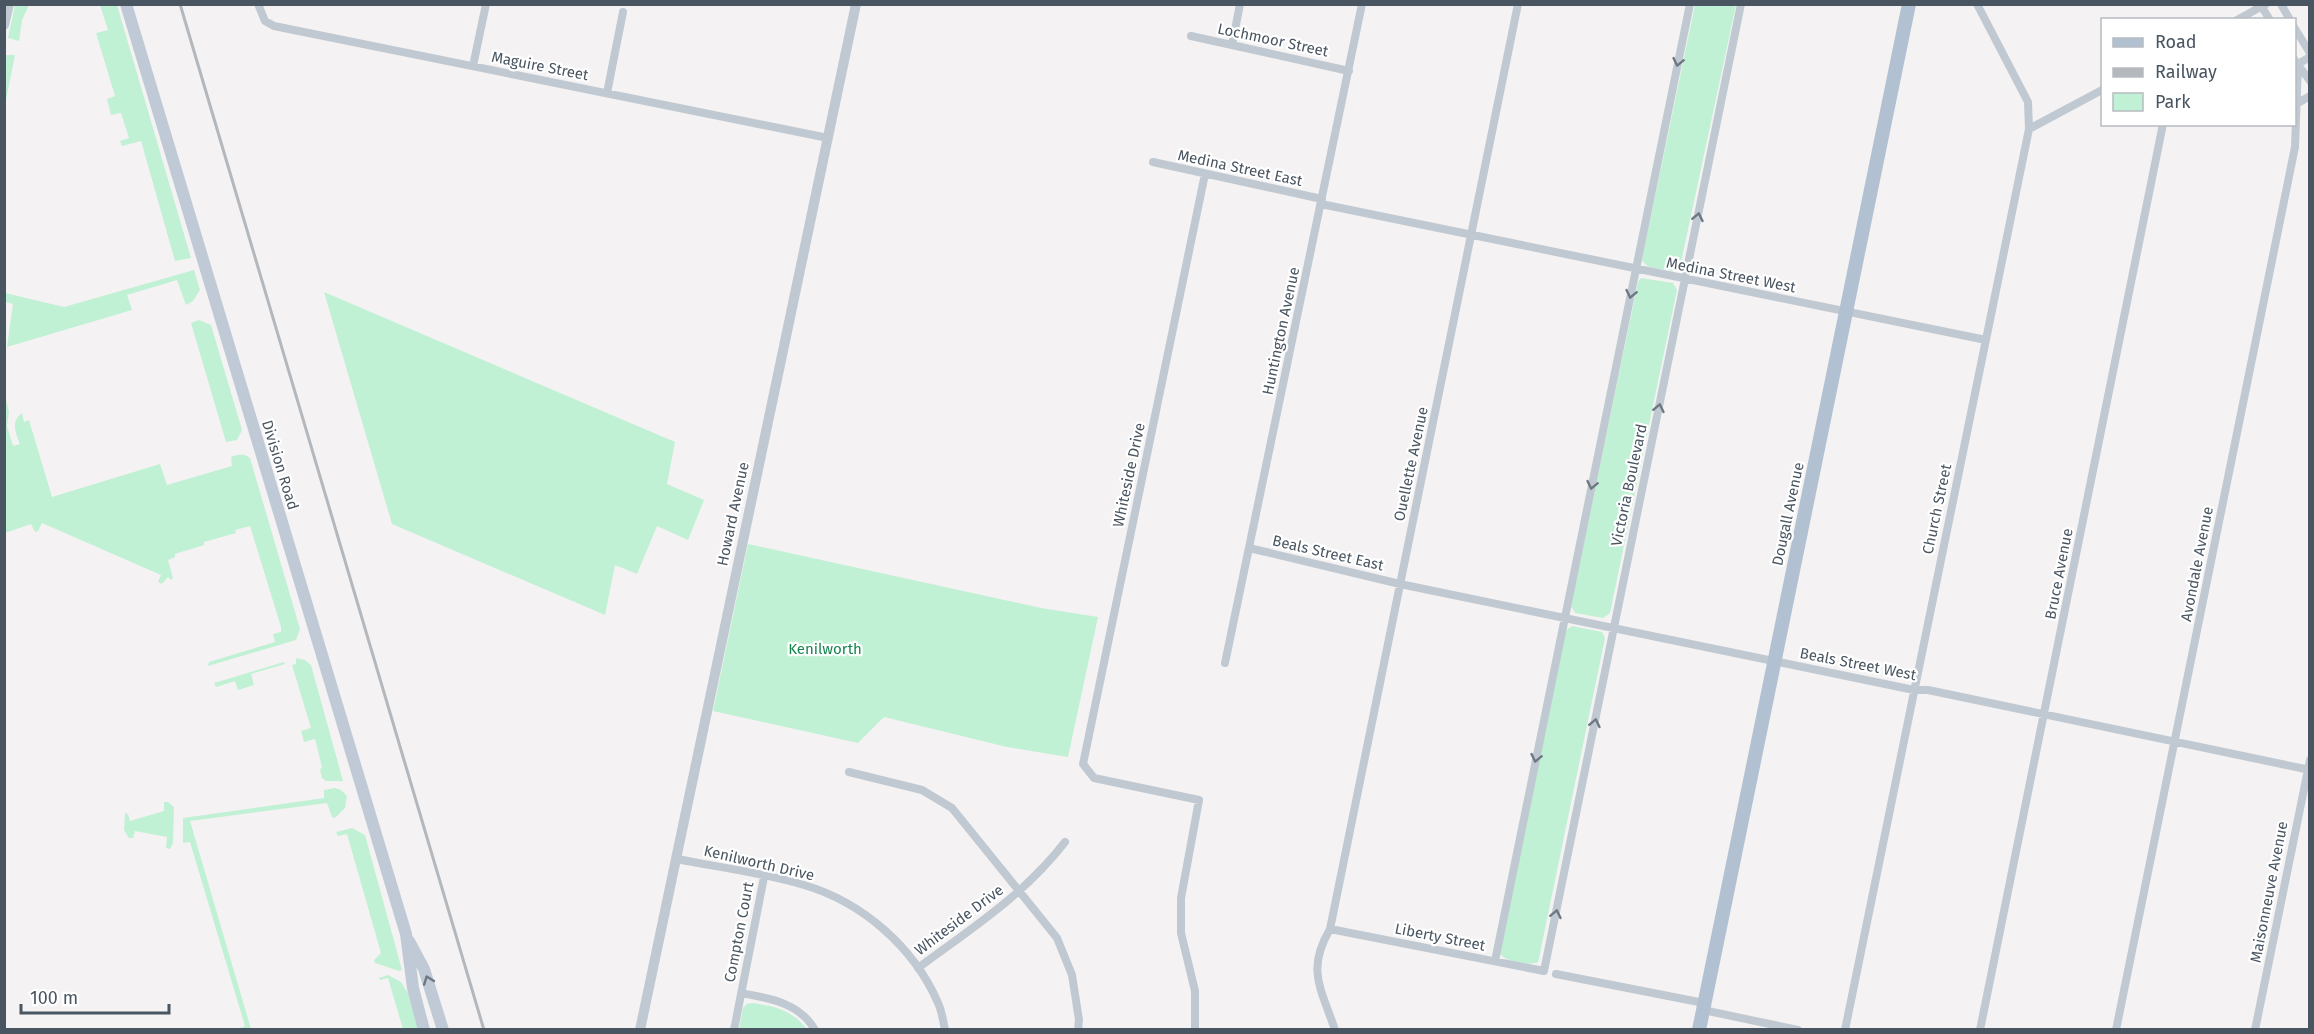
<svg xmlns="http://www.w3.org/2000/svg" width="2314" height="1034" font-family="'Fira Sans',sans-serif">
  <rect width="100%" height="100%" fill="#f4f2f2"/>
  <path fill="#c1f1d5" d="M 15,5 L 29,5 L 22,20 L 19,41 L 8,38 Z
    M 100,5 L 117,5 L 191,258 L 175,261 L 141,141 L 122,146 L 120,141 L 129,138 L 121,113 L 111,115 L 107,99 L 115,96 L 96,33 L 108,30 Z
    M 1695,5 L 1736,5 L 1680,267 L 1674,271 C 1663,269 1645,270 1642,259 Z
    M 5,55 L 15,55 L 5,105 L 4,55 Z
    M 194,270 L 200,290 L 193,301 L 186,305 L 177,280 L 127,295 L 132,310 L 7,347 L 13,304 L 5,302 L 5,293 L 64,307 Z
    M 1641,278 L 1673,283 L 1677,290 L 1610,613 L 1603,618 L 1575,613 L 1571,606 L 1638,282 Z
    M 324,292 L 675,442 L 667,484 L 704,500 L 688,540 L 657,526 L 637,574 L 615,565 L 605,615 L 392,524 Z
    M 199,320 L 211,325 L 242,430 L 237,440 L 226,442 L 191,323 Z
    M 5,396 L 9,412 L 7,426 L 13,446 L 20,444 C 16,433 10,422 22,413 L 24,422 L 29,420 L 52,497 L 160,464 L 167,485 L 232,466 L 231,457 C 239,454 243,453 250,458 L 300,629 L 296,640 L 208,666 L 209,662 L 275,642 L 273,634 L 281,632 L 281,627 L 250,526 L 235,530 L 236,533 L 204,542 L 204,545 L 175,554 L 175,557 L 168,560 L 173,578 L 171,580 L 168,577 L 162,584 L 158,582 L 161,575 L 42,523 L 38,531 L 35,532 L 31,524 L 5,533 Z
    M 748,544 L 1041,608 L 1098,617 L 1068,757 L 1007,747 L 884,717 L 858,743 L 713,711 Z
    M 1572,626 L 1602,632 L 1605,638 L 1539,958 L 1538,962 C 1529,966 1506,962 1500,954 L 1566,630 Z
    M 296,658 L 305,660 L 311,665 L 343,781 L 326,781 L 322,778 L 320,770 L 322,767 L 315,739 L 304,742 L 301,731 L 311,728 L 292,665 L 296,664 Z
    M 284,662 L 285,664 L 251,674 L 254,685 L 238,690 L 235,681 L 216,687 L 214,683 Z
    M 335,788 L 341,790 L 347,796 L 345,808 L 335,818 L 332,817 L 327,803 L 190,821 L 251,1029 L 237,1029 L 245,1026 L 190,842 L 183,843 L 183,818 L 324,798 L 324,790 Z
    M 164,802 L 168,802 L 174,807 L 173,843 L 170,849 L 166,848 L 167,837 L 135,831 L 133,838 L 129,838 L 124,830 L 125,813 L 128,814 L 130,821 L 164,811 Z
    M 352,828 L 365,835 L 402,970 L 399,971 L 375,963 L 374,960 L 381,953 L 347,834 L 338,836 L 336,832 Z
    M 388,975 L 401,982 L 408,993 L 419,1029 L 403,1029 L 388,978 L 380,980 L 379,978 Z
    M 753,1003 C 777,1007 791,1010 807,1029 L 739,1029 L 743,1008 L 747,1004 Z"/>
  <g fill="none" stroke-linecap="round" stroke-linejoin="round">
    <path stroke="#c0c9d2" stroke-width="8" d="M 258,4 L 265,21 L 274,26 L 828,138
      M 2260,4 L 2270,20
      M 2281,4 L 2290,20
      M 2237,20 L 2266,4
      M 2294,27 L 2310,53
      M 1191,36 L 1349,71
      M 1232,45 L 1240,4
      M 2294,59 L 2310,81
      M 473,66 L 486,4
      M 607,93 L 623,12
      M 2298,103 L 2310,96
      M 2029,129 L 2102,90
      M 1153,162 L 1322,199
      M 1321,204 L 1986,340
      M 1249,548 L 1400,584 L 1914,690 L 1928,690 L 2310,770
      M 1225,663 L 1362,4
      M 849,772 L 922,790 L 952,808 L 1057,938 L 1072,975 L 1079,1020 L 1078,1030
      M 677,859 C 717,867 765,873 804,885 C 862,902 914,947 938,1003 C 942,1011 943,1021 945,1030
      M 1330,929 L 1544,971 L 1741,4
      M 1495,961 L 1690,4
      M 918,968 C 972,928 1024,895 1065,842
      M 1556,974 L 1704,1003
      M 741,993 C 769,998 800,1003 815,1030
      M 1703,1010 L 1798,1030
      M 734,1030 L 764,877
      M 1195,1030 L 1195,991 L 1181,933 L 1181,898 L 1199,800 L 1094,778 L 1083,764 L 1205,174
      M 1335,1030 C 1321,988 1306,970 1330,929 L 1518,4
      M 1845,1030 L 2029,129 L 2028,102 L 1977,4
      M 1980,1030 L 2163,124
      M 2116,1030 L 2295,147 L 2298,64 L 2310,57
      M 2255,1030 L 2310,760"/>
    <path stroke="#c0c9d2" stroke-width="10" d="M 4,25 L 9,4
      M 640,1030 L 856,4"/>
    <path stroke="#c0cad6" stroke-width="12" d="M 126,4 L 406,934 L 413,988 L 424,1030
      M 409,941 L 424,969 L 443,1030"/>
    <path stroke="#b2c1d1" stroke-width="14" d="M 1699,1030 L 1909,4"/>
    <path stroke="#b4b7bc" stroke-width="3" d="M 180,4 L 484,1030"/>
  </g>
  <defs><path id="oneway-chevron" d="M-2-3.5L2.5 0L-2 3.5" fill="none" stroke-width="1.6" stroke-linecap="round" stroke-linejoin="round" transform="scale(1.5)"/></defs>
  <g stroke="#6d7883">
    <use href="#oneway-chevron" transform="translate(1678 62) rotate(102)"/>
    <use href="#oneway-chevron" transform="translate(1698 217) rotate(-78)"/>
    <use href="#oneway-chevron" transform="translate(1631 294) rotate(102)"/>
    <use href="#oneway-chevron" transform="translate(1659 408) rotate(-78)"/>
    <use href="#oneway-chevron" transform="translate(1592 485) rotate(102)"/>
    <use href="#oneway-chevron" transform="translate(1595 723) rotate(-78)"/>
    <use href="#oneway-chevron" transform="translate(1536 758) rotate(102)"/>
    <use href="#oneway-chevron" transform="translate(1556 914) rotate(-78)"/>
  </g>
  <use stroke="#6d7884" href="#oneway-chevron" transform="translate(428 980) rotate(-110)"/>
  <g text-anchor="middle" stroke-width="4.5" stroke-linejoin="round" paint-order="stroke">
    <g font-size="15" fill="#495561" stroke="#fff">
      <text transform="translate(1273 40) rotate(12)" y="5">Lochmoor Street</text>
      <text transform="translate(540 66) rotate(11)" y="5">Maguire Street</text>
      <text transform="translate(1240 168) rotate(12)" y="5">Medina Street East</text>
      <text transform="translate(1731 275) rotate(11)" y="5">Medina Street West</text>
      <text transform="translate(1281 331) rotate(-78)" y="5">Huntington Avenue</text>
      <text transform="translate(1411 464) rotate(-78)" y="5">Ouellette Avenue</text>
      <text transform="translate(280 465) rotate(73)" y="5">Division Road</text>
      <text transform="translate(1129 475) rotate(-78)" y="5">Whiteside Drive</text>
      <text transform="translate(1629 485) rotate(-78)" y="5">Victoria Boulevard</text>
      <text transform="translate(1937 509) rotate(-78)" y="5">Church Street</text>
      <text transform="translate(733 514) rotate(-78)" y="5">Howard Avenue</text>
      <text transform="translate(1788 514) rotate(-78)" y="5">Dougall Avenue</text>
      <text transform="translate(1328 553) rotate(13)" y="5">Beals Street East</text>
      <text transform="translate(2197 564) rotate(-79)" y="5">Avondale Avenue</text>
      <text transform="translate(2059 574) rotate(-79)" y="5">Bruce Avenue</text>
      <text transform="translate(1858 664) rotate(11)" y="5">Beals Street West</text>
      <text transform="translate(759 863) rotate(13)" y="5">Kenilworth Drive</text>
      <text transform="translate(2269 892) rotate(-79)" y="5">Maisonneuve Avenue</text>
      <text transform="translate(959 920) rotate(-37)" y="5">Whiteside Drive</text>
      <text transform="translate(739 932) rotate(-79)" y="5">Compton Court</text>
      <text transform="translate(1440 937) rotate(11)" y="5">Liberty Street</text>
    </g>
    <g font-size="15" fill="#168650" stroke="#fff">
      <text x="825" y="654">Kenilworth</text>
    </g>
  </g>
  <rect width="2314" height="1034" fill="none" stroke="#495561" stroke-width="12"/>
  <rect x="2101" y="18" width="195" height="108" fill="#ffffff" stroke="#b6bbc0" stroke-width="1.5"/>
  <rect x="2113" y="38" width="30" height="9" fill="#b2c1d1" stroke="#b6bbc0" stroke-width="1.5"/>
  <text x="2155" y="48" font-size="18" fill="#495561">Road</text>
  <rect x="2113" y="68" width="30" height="9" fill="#b4b7bc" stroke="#b6bbc0" stroke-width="1.5"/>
  <text x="2155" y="78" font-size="18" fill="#495561">Railway</text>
  <rect x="2113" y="93" width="30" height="18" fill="#c1f1d5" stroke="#b6bbc0" stroke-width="1.5"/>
  <text x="2155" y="108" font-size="18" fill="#495561">Park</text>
  <path d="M21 1004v9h148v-9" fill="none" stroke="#495561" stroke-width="3"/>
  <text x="30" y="1004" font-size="18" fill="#495561" stroke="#ffffff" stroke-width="4.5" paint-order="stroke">100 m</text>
</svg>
